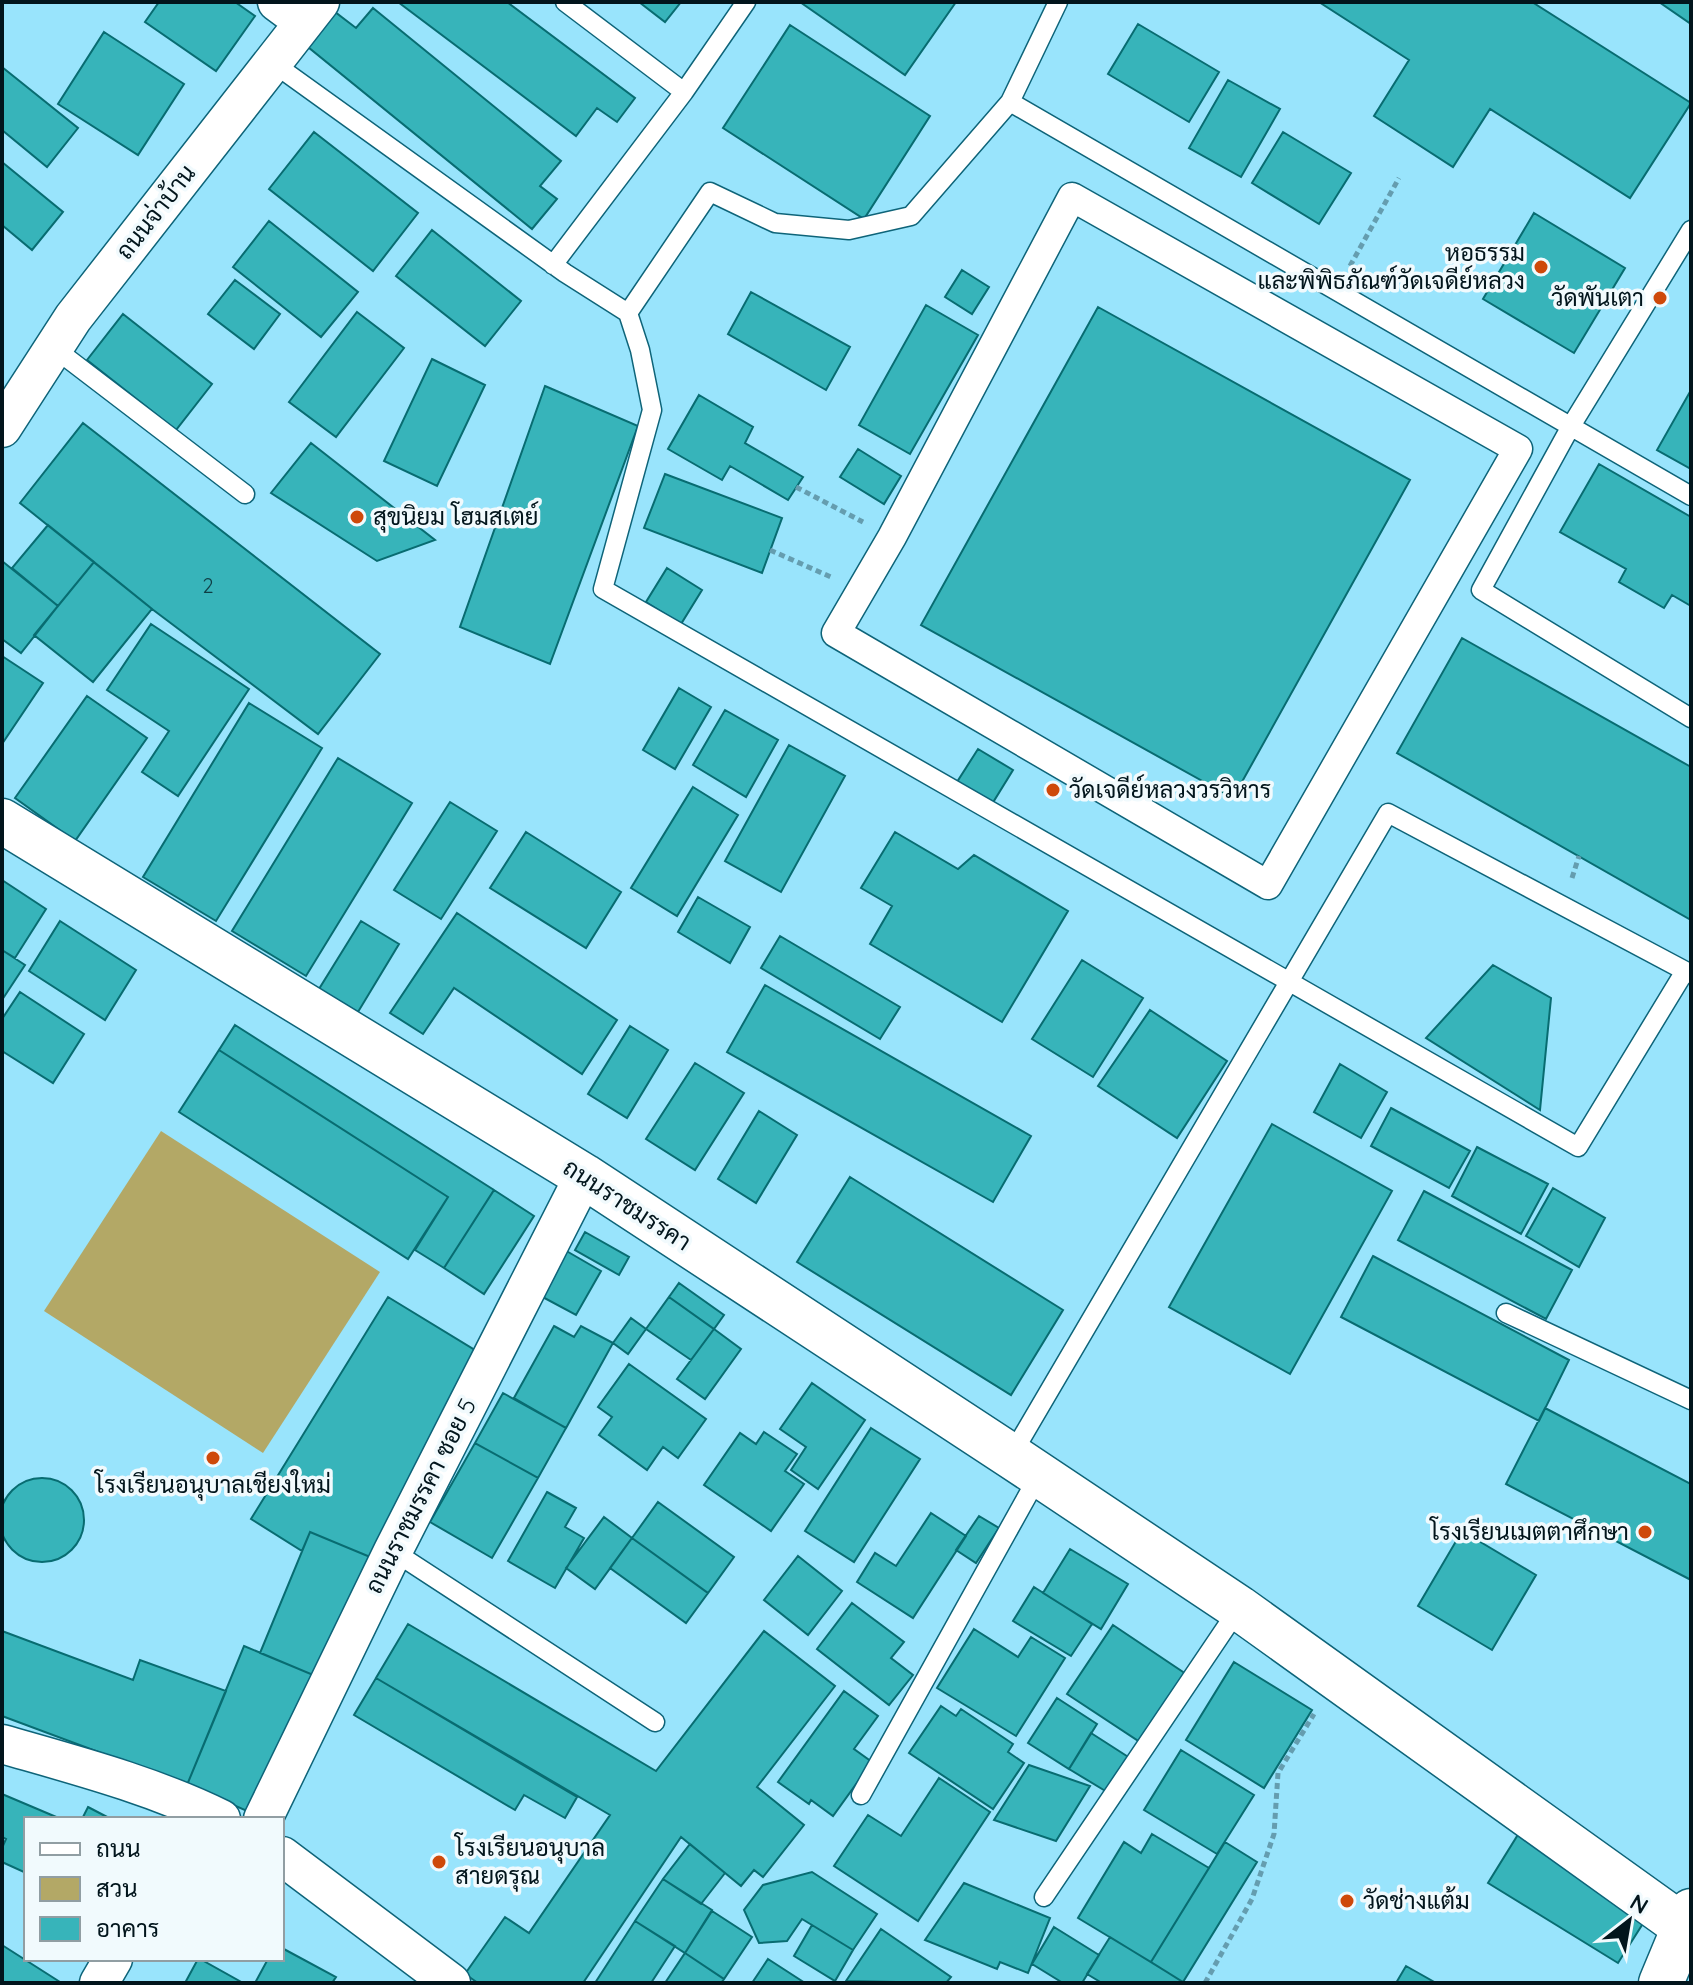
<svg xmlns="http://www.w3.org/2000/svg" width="1693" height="1985" font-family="Quicksand,Sarabun,sans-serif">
  <rect width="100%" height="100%" fill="#99e4fc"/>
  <path fill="#b3a866" d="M 161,1131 L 380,1272 L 263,1453 L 44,1311 Z"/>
  <path fill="#37b4ba" stroke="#086c71" stroke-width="2" d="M 159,2 L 235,2 L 255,16 L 216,71 L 145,22 Z
    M 398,2 L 507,2 L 635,98 L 617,122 L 597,108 L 576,136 Z
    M 639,2 L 681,2 L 665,22 Z
    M 800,2 L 956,2 L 905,75 Z
    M 1319,2 L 1532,2 L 1691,103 L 1630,198 L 1490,109 L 1453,167 L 1374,116 L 1409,60 Z
    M 1659,2 L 1691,2 L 1691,24 Z
    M 373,8 L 561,161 L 540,186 L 557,199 L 532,229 L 308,47 L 335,12 L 356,28 Z
    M 1138,24 L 1219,72 L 1189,122 L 1108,74 Z
    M 790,25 L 930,116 L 864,219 L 723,128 Z
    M 104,32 L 184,84 L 138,155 L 58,104 Z
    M 2,67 L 78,128 L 47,167 L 2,130 Z
    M 1228,80 L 1280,109 L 1241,177 L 1189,148 Z
    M 314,132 L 418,213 L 373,271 L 269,189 Z
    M 1283,132 L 1351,173 L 1319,224 L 1252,183 Z
    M 2,162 L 63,212 L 32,250 L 2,225 Z
    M 1534,213 L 1625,268 L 1574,353 L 1483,299 Z
    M 269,221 L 358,292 L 321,337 L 233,267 Z
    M 432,230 L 521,301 L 485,346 L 396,276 Z
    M 962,270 L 989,287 L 972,314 L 945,297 Z
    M 235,280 L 280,314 L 254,349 L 208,314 Z
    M 751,292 L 850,347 L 826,390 L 728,334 Z
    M 926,305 L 978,335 L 910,454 L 859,425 Z
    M 1098,307 L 1410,480 L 1233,798 L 921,625 Z
    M 357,312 L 404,348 L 336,437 L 289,402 Z
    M 123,314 L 212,384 L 176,430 L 87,360 Z
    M 432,359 L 485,385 L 437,486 L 384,461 Z
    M 545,386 L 638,426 L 550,664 L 460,627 Z
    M 1691,390 L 1691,469 L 1657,450 Z
    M 699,395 L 753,427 L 745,443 L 803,477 L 788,500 L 730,466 L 722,480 L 668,449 Z
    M 83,423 L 380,654 L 318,734 L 152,609 L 20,503 Z
    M 311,443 L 435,540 L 377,561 L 271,493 Z
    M 858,449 L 901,476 L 884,504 L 840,477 Z
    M 1599,464 L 1691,517 L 1691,606 L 1672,595 L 1664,608 L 1619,582 L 1626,569 L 1560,532 Z
    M 665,474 L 782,518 L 762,573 L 644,528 Z
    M 48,525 L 94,562 L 58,606 L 12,568 Z
    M 2,561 L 58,606 L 21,653 L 2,639 Z
    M 94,562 L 152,609 L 93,682 L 34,635 Z
    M 667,568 L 702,590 L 681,624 L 646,602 Z
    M 151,624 L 249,689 L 178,796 L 142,772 L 169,731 L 107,690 Z
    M 1462,638 L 1691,767 L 1691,920 L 1397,753 Z
    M 2,656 L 43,683 L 2,744 Z
    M 679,688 L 711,707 L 675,769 L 643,750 Z
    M 87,696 L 147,738 L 75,841 L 15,798 Z
    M 249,703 L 322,748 L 216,921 L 143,877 Z
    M 725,710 L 778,740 L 746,797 L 693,765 Z
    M 789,745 L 845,776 L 781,892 L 725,861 Z
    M 978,749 L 1013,770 L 992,804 L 957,782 Z
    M 338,758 L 412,803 L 306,976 L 232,931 Z
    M 693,787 L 738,815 L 677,916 L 631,888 Z
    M 450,802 L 497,831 L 441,919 L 394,890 Z
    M 526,832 L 621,892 L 586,948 L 490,888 Z
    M 895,832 L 958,869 L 974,855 L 1068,911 L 1002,1022 L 870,944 L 892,906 L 861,888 Z
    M 2,880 L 46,909 L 15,958 L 2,950 Z
    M 698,897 L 750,927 L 730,963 L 678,932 Z
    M 457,913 L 617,1020 L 582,1074 L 454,988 L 423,1034 L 390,1013 Z
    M 60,921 L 136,970 L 105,1020 L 29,971 Z
    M 361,921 L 399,944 L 358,1012 L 319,989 Z
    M 780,936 L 900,1007 L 880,1039 L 761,968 Z
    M 2,950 L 25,965 L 2,1000 Z
    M 1082,960 L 1143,998 L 1093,1077 L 1032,1039 Z
    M 1493,965 L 1551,998 L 1540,1110 L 1426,1038 Z
    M 765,985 L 1031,1136 L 993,1202 L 727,1052 Z
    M 20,992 L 84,1034 L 53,1083 L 2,1051 L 2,1019 Z
    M 1150,1010 L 1227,1061 L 1177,1138 L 1098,1086 Z
    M 235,1025 L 494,1190 L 444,1268 L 415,1250 L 448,1197 L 219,1050 Z
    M 630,1026 L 668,1050 L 627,1118 L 588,1094 Z
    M 219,1050 L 448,1197 L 408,1259 L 179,1112 Z
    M 695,1063 L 744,1093 L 695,1170 L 646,1139 Z
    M 1340,1064 L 1387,1092 L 1361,1138 L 1314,1112 Z
    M 1391,1108 L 1470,1151 L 1449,1188 L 1371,1146 Z
    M 759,1111 L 797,1135 L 756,1203 L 718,1179 Z
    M 1272,1124 L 1392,1191 L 1290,1374 L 1169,1307 Z
    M 1477,1147 L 1548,1184 L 1521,1234 L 1452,1196 Z
    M 850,1177 L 1063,1310 L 1011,1395 L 797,1262 Z
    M 1553,1188 L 1605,1218 L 1579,1267 L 1526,1236 Z
    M 494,1190 L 534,1216 L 484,1294 L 444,1268 Z
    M 1424,1191 L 1572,1270 L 1546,1319 L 1398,1240 Z
    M 585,1232 L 629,1257 L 619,1275 L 575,1250 Z
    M 563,1249 L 601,1271 L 576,1315 L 537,1294 Z
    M 1373,1256 L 1569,1360 L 1539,1421 L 1341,1317 Z
    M 679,1283 L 724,1315 L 714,1329 L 669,1297 Z
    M 388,1297 L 478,1352 L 375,1559 L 310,1532 L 302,1551 L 251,1519 Z
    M 669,1297 L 714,1329 L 691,1360 L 646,1329 Z
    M 631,1318 L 646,1329 L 628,1354 L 613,1343 Z
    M 554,1326 L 574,1337 L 581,1326 L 613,1343 L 566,1428 L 514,1398 Z
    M 714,1329 L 741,1349 L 705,1399 L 677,1379 Z
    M 629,1364 L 706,1419 L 678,1458 L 663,1447 L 647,1470 L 599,1435 L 612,1417 L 598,1407 Z
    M 812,1383 L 865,1420 L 818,1489 L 791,1470 L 806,1447 L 780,1429 Z
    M 503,1393 L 566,1428 L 538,1478 L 475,1443 Z
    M 1545,1408 L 1691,1484 L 1691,1580 L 1506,1484 Z
    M 871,1428 L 920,1459 L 854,1562 L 805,1531 Z
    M 764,1432 L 797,1454 L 785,1471 L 804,1484 L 771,1531 L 704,1485 L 740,1433 L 756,1444 Z
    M 475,1443 L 538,1478 L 492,1558 L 430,1522 Z
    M0 1520a42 42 0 1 1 84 0a42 42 0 1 1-84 0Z
    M 547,1492 L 576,1508 L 565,1527 L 584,1538 L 555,1588 L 508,1561 Z
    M 658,1502 L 734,1557 L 708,1593 L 632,1538 Z
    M 931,1513 L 966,1536 L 913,1618 L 857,1582 L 875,1553 L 896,1566 Z
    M 979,1516 L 999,1528 L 976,1563 L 956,1550 Z
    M 604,1517 L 632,1538 L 595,1589 L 566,1568 Z
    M 1462,1531 L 1536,1575 L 1492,1650 L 1418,1606 Z
    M 310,1532 L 375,1559 L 318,1677 L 260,1653 Z
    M 632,1538 L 708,1593 L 686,1623 L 610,1568 Z
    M 1070,1549 L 1128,1584 L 1101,1629 L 1043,1593 Z
    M 798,1556 L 842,1591 L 808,1635 L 764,1600 Z
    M 1034,1587 L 1092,1624 L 1071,1656 L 1013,1621 Z
    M 852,1603 L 904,1642 L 891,1658 L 913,1675 L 889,1705 L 817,1649 Z
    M 408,1624 L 656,1771 L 764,1631 L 835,1686 L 757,1787 L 804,1825 L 763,1877 L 754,1870 L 741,1886 L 681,1837 L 583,1983 L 478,1983 L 465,1974 L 505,1917 L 529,1933 L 610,1815 L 376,1678 Z
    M 1113,1625 L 1189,1676 L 1143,1744 L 1067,1694 Z
    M 974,1629 L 1018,1657 L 1031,1637 L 1065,1658 L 1016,1736 L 937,1688 Z
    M 2,1631 L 133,1680 L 140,1660 L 226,1691 L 187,1785 L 2,1716 Z
    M 244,1646 L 318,1677 L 254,1814 L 187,1785 Z
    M 1234,1662 L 1312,1710 L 1264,1788 L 1186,1740 Z
    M 376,1678 L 577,1797 L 565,1818 L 524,1795 L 515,1810 L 354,1715 Z
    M 844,1691 L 878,1716 L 854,1749 L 872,1762 L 833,1816 L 811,1800 L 809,1804 L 778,1782 Z
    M 1057,1698 L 1097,1724 L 1069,1769 L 1028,1743 Z
    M 941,1706 L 956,1716 L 961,1709 L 1013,1744 L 1008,1752 L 1024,1763 L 993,1809 L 909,1753 Z
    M 1091,1733 L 1133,1760 L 1112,1795 L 1069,1769 Z
    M 1181,1750 L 1254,1795 L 1217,1854 L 1144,1810 Z
    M 1029,1765 L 1090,1786 L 1056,1841 L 994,1820 Z
    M 939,1778 L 990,1812 L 918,1921 L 834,1866 L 868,1815 L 901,1836 Z
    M 2,1794 L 61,1819 L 26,1819 L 26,1873 L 2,1862 L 2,1848 L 6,1839 L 2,1837 Z
    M 88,1807 L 111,1819 L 82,1819 Z
    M 1519,1833 L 1649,1914 L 1618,1963 L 1488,1883 Z
    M 1152,1834 L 1209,1868 L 1151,1962 L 1078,1918 L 1124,1842 L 1141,1853 Z
    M 1225,1842 L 1257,1862 L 1183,1982 L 1151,1962 Z
    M 690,1844 L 725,1873 L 701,1904 L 663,1879 Z
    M 812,1872 L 877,1914 L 853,1950 L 802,1919 L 787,1941 L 759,1943 L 744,1910 L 763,1885 Z
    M 663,1879 L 712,1910 L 685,1953 L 635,1921 Z
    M 964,1883 L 1050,1918 L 1028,1973 L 1000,1962 L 997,1969 L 925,1940 Z
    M 712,1911 L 752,1937 L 724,1979 L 685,1953 Z
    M 635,1921 L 675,1946 L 651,1983 L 595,1983 Z
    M 812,1925 L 853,1950 L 835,1981 L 794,1956 Z
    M 1054,1927 L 1099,1955 L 1082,1983 L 1063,1983 L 1032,1964 Z
    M 881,1929 L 951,1977 L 946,1983 L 846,1981 Z
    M 1110,1937 L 1183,1982 L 1183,1983 L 1102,1983 L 1087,1974 Z
    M 2,1945 L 60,1982 L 2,1983 Z
    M 282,1948 L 336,1977 L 332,1983 L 255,1983 L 268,1959 L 282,1959 Z
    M 685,1953 L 724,1979 L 721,1983 L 665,1983 Z
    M 198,1959 L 200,1959 L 243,1983 L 185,1983 Z
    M 768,1959 L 805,1983 L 752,1983 Z
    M 1406,1966 L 1436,1983 L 1396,1983 Z"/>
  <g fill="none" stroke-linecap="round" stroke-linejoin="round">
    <defs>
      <path id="service" d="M 565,2 L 684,92
        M 273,63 L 565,273 L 628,313 L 640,350 L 652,410 L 603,589 L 1578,1147 L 1685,971
        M 1010,102 L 1691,496
        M 1691,230 L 1571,426 L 1481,590 L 1691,718
        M 553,265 L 684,92 L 746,2
        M 628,313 L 710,192 L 775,223 L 849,230 L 911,216 L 1010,102 L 1058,2
        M 54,348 L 245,494
        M 1506,1313 L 1691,1400
        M 1011,1456 L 1388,813 L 1691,974
        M 393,1551 L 655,1722
        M 861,1795 L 1039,1475
        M 1044,1897 L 1239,1608"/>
      <path id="pedestrian" d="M 1072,197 L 1518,449 L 1268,885 L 836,633 L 892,537 Z"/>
      <path id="minor" d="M 277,2 L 304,22
        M 2,428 L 73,318 L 320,2
        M 2,1744 C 75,1765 152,1785 221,1819
        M 263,1819 L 393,1551 L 584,1176
        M 282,1856 L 451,1983
        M 99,1983 L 113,1959"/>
      <path id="tertiary" d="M 2,821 L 584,1176 L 1011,1456 L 1239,1608 L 1691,1932
        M 1661,1983 L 1691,1911"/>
    </defs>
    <use href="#service" stroke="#0e6479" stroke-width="21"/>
    <use href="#pedestrian" stroke="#0e6479" stroke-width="31"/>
    <use href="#minor" stroke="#0e6479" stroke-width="41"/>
    <use href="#tertiary" stroke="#0e6479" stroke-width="47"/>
    <path stroke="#659daf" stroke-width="5" stroke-dasharray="6 4" stroke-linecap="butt" d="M 1350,266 L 1399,178
      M 796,487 L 863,522
      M 770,550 L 831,577
      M 1572,878 L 1579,856
      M 1205,1983 L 1252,1899 L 1274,1834 L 1278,1773 L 1314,1714"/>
    <use href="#service" stroke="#fff" stroke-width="18"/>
    <use href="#pedestrian" stroke="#fff" stroke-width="28"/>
    <use href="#minor" stroke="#fff" stroke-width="38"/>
    <use href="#tertiary" stroke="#fff" stroke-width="44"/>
  </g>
  <g fill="#ce490a" stroke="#f1fafd" stroke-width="3">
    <circle cx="1541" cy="267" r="8"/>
    <circle cx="1660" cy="298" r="8"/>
    <circle cx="357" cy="517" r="8"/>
    <circle cx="1053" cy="790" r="8"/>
    <circle cx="213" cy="1458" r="8"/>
    <circle cx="1645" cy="1532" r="8"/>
    <circle cx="439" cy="1862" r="8"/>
    <circle cx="1347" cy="1901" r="8"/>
  </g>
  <g text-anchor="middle" stroke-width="7" stroke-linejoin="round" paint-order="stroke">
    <g font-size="20" fill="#0f3d44">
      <text x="208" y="593">2</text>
    </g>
    <g font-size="24" fill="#02151c" stroke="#f1fafd">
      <text transform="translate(156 212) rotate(-52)" y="8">ถนนจ่าบ้าน</text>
      <text transform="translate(627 1205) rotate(33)" y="8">ถนนราชมรรคา</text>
      <text transform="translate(421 1496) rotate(-63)" y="8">ถนนราชมรรคา ซอย 5</text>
    </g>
    <g font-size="24" fill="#02151c" stroke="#f1fafd" text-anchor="start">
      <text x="1525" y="261" text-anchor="end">หอธรรม<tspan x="1525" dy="28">และพิพิธภัณฑ์วัดเจดีย์หลวง</tspan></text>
      <text x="1644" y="306" text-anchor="end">วัดพันเตา</text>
      <text x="373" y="525">สุขนิยม โฮมสเตย์</text>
      <text x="1069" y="798">วัดเจดีย์หลวงวรวิหาร</text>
      <text x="213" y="1493" text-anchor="middle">โรงเรียนอนุบาลเชียงใหม่</text>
      <text x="1629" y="1540" text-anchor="end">โรงเรียนเมตตาศึกษา</text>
      <text x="455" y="1856">โรงเรียนอนุบาล<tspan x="455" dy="28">สายดรุณ</tspan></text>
      <text x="1363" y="1909">วัดช่างแต้ม</text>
    </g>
  </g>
  <rect width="1693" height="1985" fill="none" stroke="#02151c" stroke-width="8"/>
  <rect x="24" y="1817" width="260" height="144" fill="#f1fafd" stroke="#919ea3" stroke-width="2"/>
  <rect x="40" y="1843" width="40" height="12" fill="#ffffff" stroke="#919ea3" stroke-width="2"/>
  <text x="96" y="1857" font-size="24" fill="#02151c">ถนน</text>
  <rect x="40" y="1877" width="40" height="24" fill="#b3a866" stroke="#919ea3" stroke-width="2"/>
  <text x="96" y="1897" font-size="24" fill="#02151c">สวน</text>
  <rect x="40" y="1917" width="40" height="24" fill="#37b4ba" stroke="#919ea3" stroke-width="2"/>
  <text x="96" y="1937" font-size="24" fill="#02151c">อาคาร</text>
  <g transform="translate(1629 1921) rotate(31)" stroke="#f1fafd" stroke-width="6" paint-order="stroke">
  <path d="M0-6L14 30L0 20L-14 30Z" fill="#02151c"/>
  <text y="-12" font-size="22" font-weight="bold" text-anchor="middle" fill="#02151c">N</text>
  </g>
</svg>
